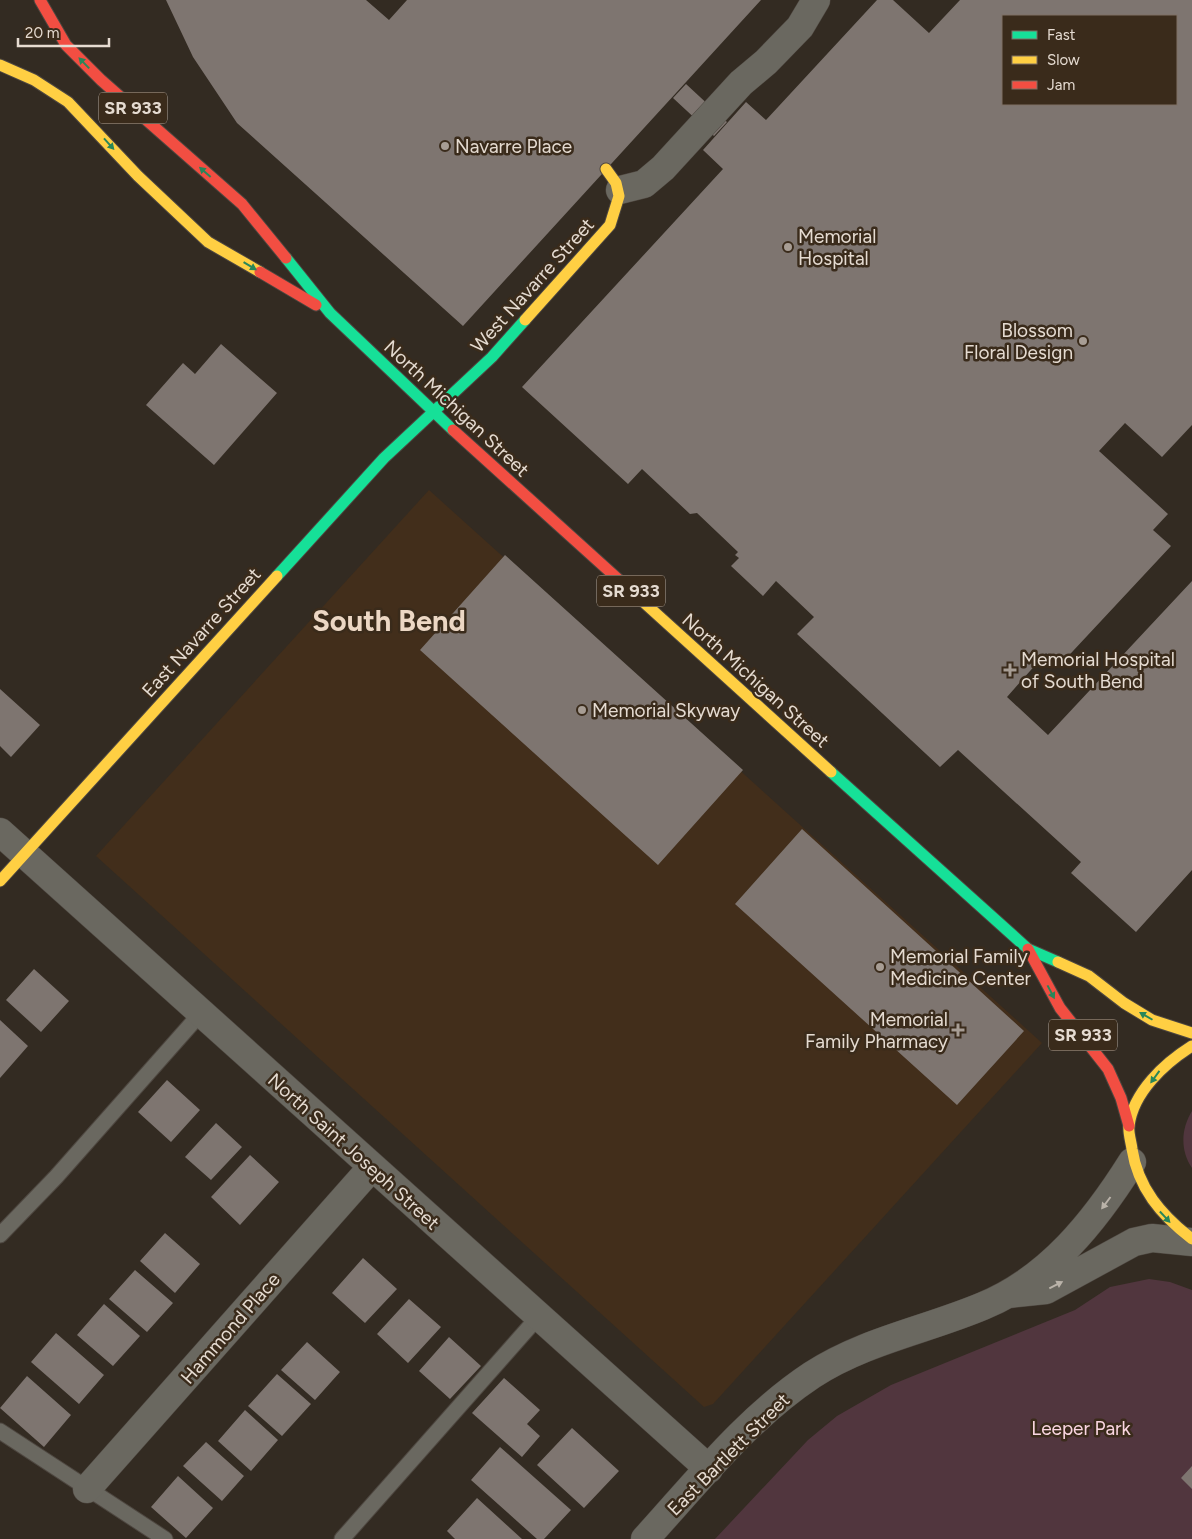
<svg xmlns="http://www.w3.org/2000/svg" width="1192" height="1539" font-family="Figtree,sans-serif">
  <rect width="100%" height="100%" fill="#332b22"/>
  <path fill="#422e1b" d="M 429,490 L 1042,1043 L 713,1404 L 704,1407 L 96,856 Z"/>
  <path fill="#51363e" d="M 1192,1111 L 1192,1168 C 1180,1150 1181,1129 1192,1111 Z
    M 1149,1279 L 1170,1282 L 1192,1290 L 1192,1539 L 715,1539 L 808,1440 L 837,1416 L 891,1385 L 1075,1310 L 1110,1287 Z"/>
  <path fill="#7e7570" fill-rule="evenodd" d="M 166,0 L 366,0 L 389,20 L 407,0 L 761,0 L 463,326 L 237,123 L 193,57 Z
    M 877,0 L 893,0 L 929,33 L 960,0 L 1192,0 L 1192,425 L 1162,457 L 1125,423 L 1099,451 L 1168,514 L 1153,530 L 1171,546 L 1059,666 L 1046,653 L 1007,697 L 1048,735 L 1192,581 L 1192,870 L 1136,932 L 1071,873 L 1081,862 L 958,750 L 940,767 L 797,634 L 814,617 L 776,581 L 763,596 L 731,566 L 739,558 L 735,555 L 738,552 L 697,513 L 690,514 L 642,469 L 628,484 L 522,387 L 723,169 L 703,150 L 746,102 L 766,120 ZM 1003,16 L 1176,16 L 1176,104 L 1003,104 Z
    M 686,84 L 727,122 L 714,136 L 673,98 Z
    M 221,344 L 277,393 L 214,465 L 146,405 L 183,363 L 195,374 Z
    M 505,555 L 743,770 L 658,865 L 420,650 Z
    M 0,689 L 40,725 L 11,757 L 0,746 Z
    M 802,829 L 1024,1031 L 957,1105 L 735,904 Z
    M 34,969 L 69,1001 L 41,1032 L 6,1000 Z
    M 0,1020 L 28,1046 L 0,1078 Z
    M 167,1080 L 200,1110 L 171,1142 L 138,1112 Z
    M 216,1123 L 242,1147 L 211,1180 L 185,1157 Z
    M 250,1155 L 279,1182 L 240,1225 L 211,1197 Z
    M 165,1233 L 200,1264 L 175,1293 L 140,1261 Z
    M 363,1258 L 397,1289 L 365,1323 L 332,1293 Z
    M 135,1270 L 173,1303 L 147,1332 L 109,1299 Z
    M 409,1299 L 441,1327 L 408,1363 L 377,1334 Z
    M 104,1304 L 140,1336 L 113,1366 L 77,1335 Z
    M 56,1333 L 104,1375 L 79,1404 L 31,1362 Z
    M 449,1337 L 481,1366 L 450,1399 L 419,1371 Z
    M 307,1342 L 340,1372 L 315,1400 L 281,1370 Z
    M 277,1374 L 311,1404 L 282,1436 L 248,1406 Z
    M 27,1376 L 71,1415 L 44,1447 L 0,1408 Z
    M 504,1378 L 540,1410 L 527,1424 L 540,1436 L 522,1457 L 472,1413 Z
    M 245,1410 L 278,1440 L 251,1471 L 218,1441 Z
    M 572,1428 L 619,1471 L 584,1508 L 537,1465 Z
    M 206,1442 L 244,1476 L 222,1501 L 183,1466 Z
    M 500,1447 L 571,1510 L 544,1539 L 537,1539 L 471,1480 Z
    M 1192,1466 L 1192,1489 L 1181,1478 Z
    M 178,1476 L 213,1508 L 186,1538 L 151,1507 Z
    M 477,1498 L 522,1539 L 455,1539 L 447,1531 Z"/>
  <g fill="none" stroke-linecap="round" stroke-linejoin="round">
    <defs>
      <path id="lane" d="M 0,1235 L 56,1177 L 201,1013
        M 0,1431 L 165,1539
        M 342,1539 L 539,1316"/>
      <path id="street" d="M 620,190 L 644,184 L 663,168 L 741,83 L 766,62 L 800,27 L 816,0
        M 0,832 L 709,1469
        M 1009,1294 L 1046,1290 L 1134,1242 L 1152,1238 L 1192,1242
        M 87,1489 L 372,1167
        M 645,1539 C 697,1482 747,1418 812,1375 C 864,1341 926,1330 983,1306 C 1049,1279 1095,1221 1132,1162"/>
      <path id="fast" d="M 286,258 L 330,313 L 453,430
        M 277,576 L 384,458 L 492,357 L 525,320
        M 831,772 L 1028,949 L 1058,962"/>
      <path id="slow" d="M 0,65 L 34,80 L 68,102 L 138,176 L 208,242 L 260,272
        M 525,320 L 610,225 L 619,196 L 616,183 L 606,169
        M 639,598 L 831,772
        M 0,881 L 277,576
        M 1058,962 L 1089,976 L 1124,1003 L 1152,1020 L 1192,1033
        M 1192,1046 C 1165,1063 1133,1092 1129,1126 C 1128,1133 1131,1141 1132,1149 C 1138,1188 1161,1215 1192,1239"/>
      <path id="jam" d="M 40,0 L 66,45 L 101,80 L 242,204 L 286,258
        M 260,272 L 316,305
        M 453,430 L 639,598
        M 1028,949 L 1060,1008 L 1108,1069 L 1121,1098 L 1129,1126"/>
    </defs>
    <use href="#lane" stroke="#4e4740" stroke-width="17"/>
    <use href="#street" stroke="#4e4740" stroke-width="29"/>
    <use href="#fast" stroke="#4e4740" stroke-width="13"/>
    <use href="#slow" stroke="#4e4740" stroke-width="13"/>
    <use href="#jam" stroke="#4e4740" stroke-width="13"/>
    <use href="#lane" stroke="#6a6860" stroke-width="15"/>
    <use href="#street" stroke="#6a6860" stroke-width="28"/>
    <use href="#fast" stroke="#16e098" stroke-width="11"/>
    <use href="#slow" stroke="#ffcf43" stroke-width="11"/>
    <use href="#jam" stroke="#f24e42" stroke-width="11"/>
  </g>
  <defs><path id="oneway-solid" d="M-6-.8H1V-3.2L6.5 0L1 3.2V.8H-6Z" transform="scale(1.25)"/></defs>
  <g fill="#28865a">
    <use href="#oneway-solid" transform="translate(84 63) rotate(-134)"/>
    <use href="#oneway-solid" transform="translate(109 144) rotate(48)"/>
    <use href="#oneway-solid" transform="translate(205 172) rotate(-139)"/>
    <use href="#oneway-solid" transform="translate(250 266) rotate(31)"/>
    <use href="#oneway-solid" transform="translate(1051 992) rotate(62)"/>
    <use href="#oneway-solid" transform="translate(1146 1016) rotate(-150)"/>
    <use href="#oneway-solid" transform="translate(1155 1077) rotate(126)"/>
    <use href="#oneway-solid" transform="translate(1165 1217) rotate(47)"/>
  </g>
  <g fill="#bab3a9">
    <use href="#oneway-solid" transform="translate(1106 1203) rotate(127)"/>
    <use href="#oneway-solid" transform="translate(1056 1285) rotate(-27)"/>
  </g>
  <g fill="#a79d94" stroke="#3a2b1b" stroke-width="2">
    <circle cx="445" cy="146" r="5"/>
    <circle cx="788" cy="247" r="5"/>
    <circle cx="1083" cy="341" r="5"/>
    <path d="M1007.5 662.5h5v5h5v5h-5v5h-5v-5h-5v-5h5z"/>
    <circle cx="582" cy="710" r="5"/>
    <circle cx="880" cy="967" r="5"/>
    <path d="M955.5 1022.5h5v5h5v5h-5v5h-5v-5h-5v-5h5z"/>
  </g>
  <g text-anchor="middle" stroke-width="5" stroke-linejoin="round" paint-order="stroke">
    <g fill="#3a2b1b" stroke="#b2a69a" stroke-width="1">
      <rect x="99" y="92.5" width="68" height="31" rx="4"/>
      <rect x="597" y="575.5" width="68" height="31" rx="4"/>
      <rect x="1049" y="1019.5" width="68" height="31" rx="4"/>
    </g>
    <g font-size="18" font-weight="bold" fill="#e5dbd1">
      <text x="133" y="114">SR 933</text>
      <text x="631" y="597">SR 933</text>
      <text x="1083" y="1041">SR 933</text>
    </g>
    <g font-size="19" fill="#e5dbd1" stroke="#3a2b1b" text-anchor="start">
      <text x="455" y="153">Navarre Place</text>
      <text x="798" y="243">Memorial<tspan x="798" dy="22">Hospital</tspan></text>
      <text x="1073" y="337" text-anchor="end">Blossom<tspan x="1073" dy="22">Floral Design</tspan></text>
      <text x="1021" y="666">Memorial Hospital<tspan x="1021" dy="22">of South Bend</tspan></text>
      <text x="592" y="717">Memorial Skyway</text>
      <text x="890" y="963">Memorial Family<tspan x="890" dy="22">Medicine Center</tspan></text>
      <text x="948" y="1026" text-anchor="end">Memorial<tspan x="948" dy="22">Family Pharmacy</tspan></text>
    </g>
    <g font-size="19" fill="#e5dbd1" stroke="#3a2b1b">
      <text transform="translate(532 285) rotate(-48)" y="7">West Navarre Street</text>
      <text transform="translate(457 408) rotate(43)" y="7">North Michigan Street</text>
      <text transform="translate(201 632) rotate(-48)" y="7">East Navarre Street</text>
      <text transform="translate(756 680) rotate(42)" y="7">North Michigan Street</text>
      <text transform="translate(354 1151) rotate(42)" y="7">North Saint Joseph Street</text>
      <text transform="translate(230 1328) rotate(-49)" y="7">Hammond Place</text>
      <text transform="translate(728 1454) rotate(-45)" y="7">East Bartlett Street</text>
    </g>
    <g font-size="19" fill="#fad6e1" stroke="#3a2b1b">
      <text x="1081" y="1435">Leeper Park</text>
    </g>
    <g font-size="29" font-weight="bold" fill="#ecd7c4" stroke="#3a2b1b">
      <text x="389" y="631">South Bend</text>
    </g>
  </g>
  <rect x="1002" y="15" width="175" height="90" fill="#3a2b1b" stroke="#7e7164"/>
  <rect x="1012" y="31" width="25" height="8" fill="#16e098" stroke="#7e7164"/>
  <text x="1047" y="40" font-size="15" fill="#e5dbd1">Fast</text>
  <rect x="1012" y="56" width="25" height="8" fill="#ffcf43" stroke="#7e7164"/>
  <text x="1047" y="65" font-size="15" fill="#e5dbd1">Slow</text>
  <rect x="1012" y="81" width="25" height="8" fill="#f24e42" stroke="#7e7164"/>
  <text x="1047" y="90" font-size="15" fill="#e5dbd1">Jam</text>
  <path d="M18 38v8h91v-8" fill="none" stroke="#e5dbd1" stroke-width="2.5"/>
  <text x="25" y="38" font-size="15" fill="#e5dbd1" stroke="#3a2b1b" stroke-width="4" paint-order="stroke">20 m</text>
</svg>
